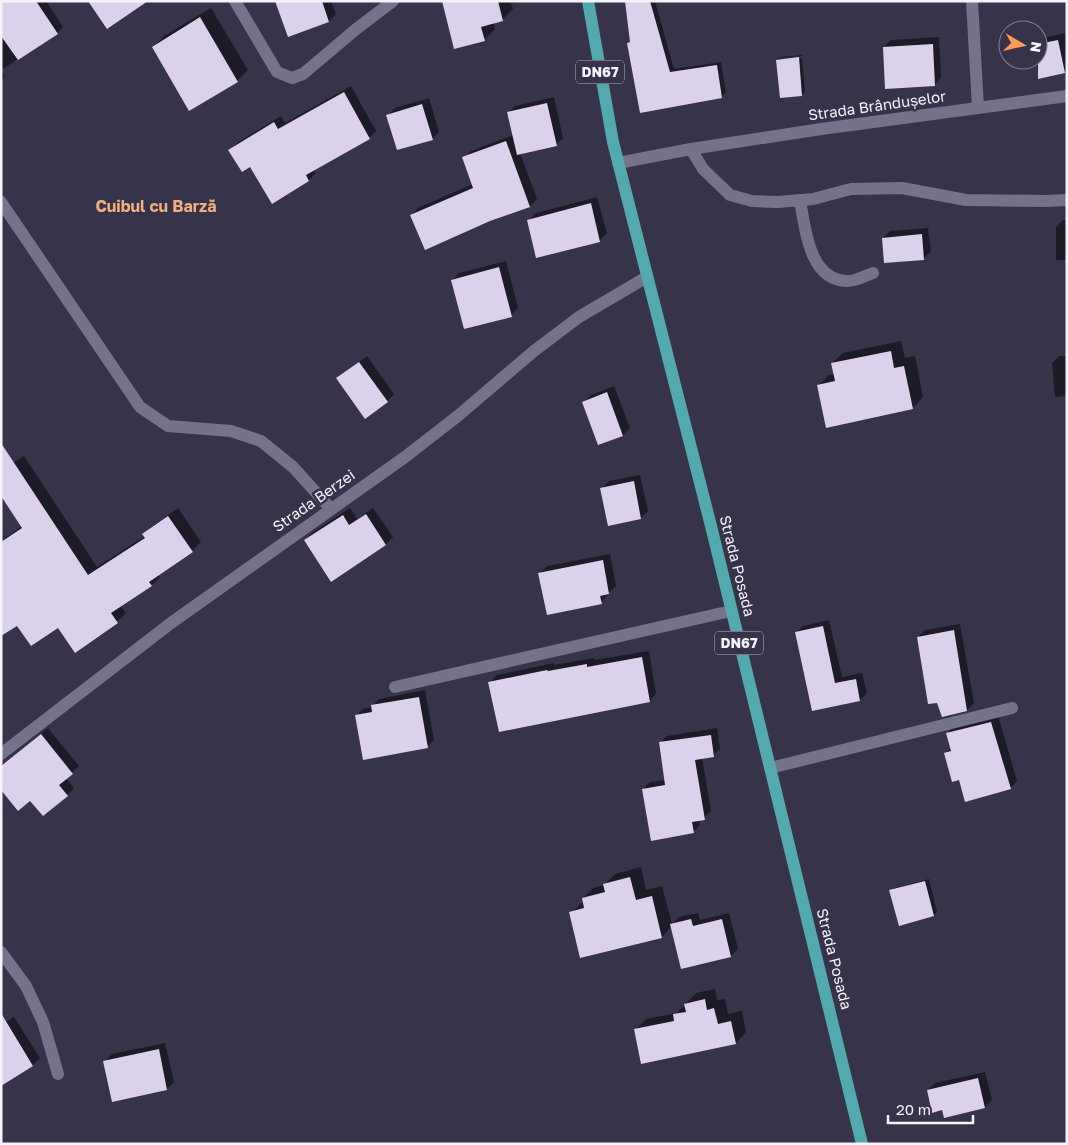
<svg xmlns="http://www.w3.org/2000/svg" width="1068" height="1145" font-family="'Golos Text',sans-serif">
  <rect width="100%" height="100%" fill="#37334a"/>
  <path fill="#0007" d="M 1,1 L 46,1 L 63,27 L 57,33 L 1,70 Z
    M 276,1 L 331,1 L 336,14 L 329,21 L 288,35 Z
    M 443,1 L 519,1 L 511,3 L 513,9 L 502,20 L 493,22 L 495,29 L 484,40 Z
    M 627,1 L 655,1 L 674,69 L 721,62 L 726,93 L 721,97 L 641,112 L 628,43 L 631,40 Z
    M 211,8 L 248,70 L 237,81 L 190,109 L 154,47 L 164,36 Z
    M 1065,33 L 1067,43 L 1067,70 L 1064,72 L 1040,78 L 1036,60 L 1038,60 L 1038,40 L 1040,39 Z
    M 939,37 L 941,78 L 934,85 L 884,47 L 891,40 Z
    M 802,55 L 802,56 L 779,58 L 780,57 Z
    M 802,58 L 805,91 L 802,95 L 777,60 L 779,59 L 779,61 Z
    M 1,71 L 5,76 L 1,80 Z
    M 351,86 L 376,131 L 369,138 L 313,169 L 316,173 L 309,180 L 273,202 L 251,165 L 230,150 L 237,143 L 281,116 L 285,123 Z
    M 554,97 L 563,138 L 556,145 L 520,153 L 537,199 L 530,206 L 490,220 L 411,215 L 418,208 L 473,184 L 464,158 L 471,151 L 513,135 L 508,113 L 515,106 Z
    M 429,98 L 439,132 L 432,139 L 388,115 L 395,108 Z
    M 597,197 L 607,233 L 600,240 L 537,256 L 529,220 L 536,213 Z
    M 1063,220 L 1067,220 L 1067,260 L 1056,260 L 1056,227 Z
    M 928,228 L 931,251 L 924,258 L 883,238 L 890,231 Z
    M 506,261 L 518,308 L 511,315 L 452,280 L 459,273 Z
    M 901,341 L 905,358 L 915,356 L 923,397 L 913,408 L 818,386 L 829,375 L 835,374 L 832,363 L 843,353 Z
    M 367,356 L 394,394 L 387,401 L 338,378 Z
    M 1059,356 L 1067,356 L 1067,396 L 1055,397 L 1052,363 Z
    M 614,386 L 630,428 L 623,435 L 599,444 L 584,402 L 591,395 Z
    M 24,456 L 97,567 L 145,536 L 144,534 L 153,526 L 178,508 L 201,542 L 192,551 L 158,574 L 160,577 L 151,586 L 120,606 L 126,613 L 117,622 L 58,626 L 17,624 L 1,635 L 1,541 L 22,526 L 1,470 Z
    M 640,475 L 648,511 L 641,518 L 609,524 L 602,488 L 609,481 Z
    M 350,508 L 357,519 L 373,508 L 393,537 L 386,544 L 331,580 L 305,540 L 312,533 Z
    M 610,554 L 616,586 L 608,593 L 608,595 L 601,602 L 540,573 L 547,566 Z
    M 829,620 L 842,677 L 862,673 L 867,693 L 860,700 L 813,710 L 796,633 L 803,626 Z
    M 960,624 L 974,703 L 967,710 L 918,637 L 925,630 Z
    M 649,651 L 656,694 L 649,701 L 490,682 L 497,675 L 554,663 L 554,665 L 594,658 L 594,660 Z
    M 425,690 L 434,740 L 427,747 L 356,716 L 363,709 L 372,707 L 379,699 Z
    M 998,715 L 1017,781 L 1010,788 L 960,778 L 945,754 L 952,747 L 948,733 L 954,726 Z
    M 48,728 L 79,766 L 66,778 L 74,788 L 67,795 L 31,799 L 1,766 Z
    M 717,728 L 720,749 L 713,756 L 702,758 L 711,811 L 704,818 L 699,819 L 700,825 L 693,832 L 643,789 L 650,782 L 666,780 L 660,743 L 667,736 Z
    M 641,867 L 646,890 L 662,886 L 672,924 L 679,917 L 698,913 L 700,920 L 729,913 L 738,949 L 731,956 L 672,926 L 662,937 L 571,913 L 584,901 L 583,898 L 593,888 L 604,885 L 615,874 Z
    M 929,879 L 937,912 L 934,915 L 891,891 L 894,888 Z
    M 715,989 L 717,1000 L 725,999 L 728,1014 L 742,1011 L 746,1032 L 736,1043 L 635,1030 L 646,1019 L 677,1013 L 696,993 Z
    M 14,1017 L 40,1058 L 33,1065 L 1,1084 L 1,1025 Z
    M 165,1043 L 174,1082 L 167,1089 L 113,1101 L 105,1062 L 112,1054 Z
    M 985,1072 L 992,1100 L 985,1107 L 943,1109 L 928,1090 L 935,1083 Z"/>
  <path fill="#dbd1ed" d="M 1,1 L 36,1 L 58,34 L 18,60 L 1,36 Z
    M 88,1 L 148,1 L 107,29 Z
    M 275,1 L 322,1 L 329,22 L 288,37 Z
    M 442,1 L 498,1 L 503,21 L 481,27 L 485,41 L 454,49 Z
    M 625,1 L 650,1 L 670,72 L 717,65 L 722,98 L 640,113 L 627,43 L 630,42 Z
    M 200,17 L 238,82 L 189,111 L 152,47 Z
    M 1058,40 L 1065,73 L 1038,79 L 1038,44 Z
    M 933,44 L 935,86 L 885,89 L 883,47 Z
    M 799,57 L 802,96 L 780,98 L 776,60 Z
    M 344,92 L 370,139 L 306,175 L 309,181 L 272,204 L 250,167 L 242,172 L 228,150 L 274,122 L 278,129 Z
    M 547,103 L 557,146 L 517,155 L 507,112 Z
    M 422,104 L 433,140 L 397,150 L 386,115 Z
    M 506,141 L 530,207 L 490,221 L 425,250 L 410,215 L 473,188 L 462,157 Z
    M 591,203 L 600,242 L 536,258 L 527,220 Z
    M 922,234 L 924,260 L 884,263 L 882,238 Z
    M 499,267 L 512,317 L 464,329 L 451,280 Z
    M 891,351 L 894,368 L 904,366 L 913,409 L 826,428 L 817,385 L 835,381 L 831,363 Z
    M 359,362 L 388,402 L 365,419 L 336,378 Z
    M 607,392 L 623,436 L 598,445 L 582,402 Z
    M 1,443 L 88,575 L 145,538 L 142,534 L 168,516 L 193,552 L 149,582 L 152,586 L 111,613 L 118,623 L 75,653 L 58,628 L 31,646 L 17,626 L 1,636 L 1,542 L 22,528 L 1,496 Z
    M 634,481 L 641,519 L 608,526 L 600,488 Z
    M 366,514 L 386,545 L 331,582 L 304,540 L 343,515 L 349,525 Z
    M 603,560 L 609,594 L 600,596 L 602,604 L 547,615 L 538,573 Z
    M 823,626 L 835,683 L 856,679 L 860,701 L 812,711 L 795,632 Z
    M 954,630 L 967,711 L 942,717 L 937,703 L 928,704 L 917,637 Z
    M 642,657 L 650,702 L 499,732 L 488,682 L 547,670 L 548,671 L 587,664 L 587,667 Z
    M 419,697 L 428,748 L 363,760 L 355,715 L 372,712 L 371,705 Z
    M 991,722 L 1011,789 L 965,802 L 959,780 L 952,782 L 944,753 L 951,751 L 946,733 Z
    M 41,734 L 73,774 L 59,785 L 68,796 L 43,816 L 30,801 L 18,811 L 1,790 L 1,766 Z
    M 711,735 L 714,757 L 695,760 L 705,820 L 692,822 L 694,833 L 651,841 L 642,789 L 665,785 L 659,742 Z
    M 630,877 L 636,900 L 652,896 L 662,938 L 580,958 L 569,912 L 584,908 L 582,898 L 605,892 L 603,884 Z
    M 925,881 L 934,916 L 899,926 L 889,890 Z
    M 691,919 L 693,926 L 722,919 L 731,957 L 681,969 L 670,924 Z
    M 705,999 L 707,1010 L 714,1008 L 718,1024 L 731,1021 L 736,1044 L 641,1064 L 634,1029 L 674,1021 L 673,1014 L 686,1012 L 684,1004 Z
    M 1,1013 L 33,1066 L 1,1086 Z
    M 159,1049 L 167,1090 L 112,1102 L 103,1061 Z
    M 978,1078 L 985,1108 L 944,1118 L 942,1110 L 932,1113 L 927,1090 Z"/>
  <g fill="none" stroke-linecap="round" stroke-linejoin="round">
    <path stroke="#75728c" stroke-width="12" d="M 235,1 L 277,72 L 292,78 L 303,74 L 355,30 L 393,1
      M 972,1 L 978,108
      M 691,149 L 703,169 L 730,195 L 752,201 L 778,202 L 813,199 L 851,189 L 902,188 L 966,200 L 1046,201 L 1067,200
      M 618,163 L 691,149 L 821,129 L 1067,96
      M 800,200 C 805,228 809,280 847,281 C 854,282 865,276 873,273
      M 1,202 L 140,407 L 168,426 L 231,431 L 261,441 L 293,467 L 331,509
      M 395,687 L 731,611
      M 1,754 L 171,623 L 405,457 L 459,415 L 534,351 L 579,317 L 647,277
      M 770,768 L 1012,708
      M 1,952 L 26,986 L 43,1022 L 58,1074"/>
    <path stroke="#52a9b0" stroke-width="12" d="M 588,1 L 613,142 L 711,526 L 862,1144"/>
  </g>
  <g text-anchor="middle" stroke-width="5" stroke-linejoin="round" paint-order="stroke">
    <g fill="#37334a" stroke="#bcb9c7" stroke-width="1">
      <rect x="576" y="60.5" width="48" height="23" rx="4"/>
      <rect x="715" y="631.5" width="48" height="23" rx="4"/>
    </g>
    <g font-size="14" font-weight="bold" fill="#f5f3fd">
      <text x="600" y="77">DN67</text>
      <text x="739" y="648">DN67</text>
    </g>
    <g font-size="15" fill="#f5f3fd" stroke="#37334a">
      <text transform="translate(877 106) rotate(-8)" y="5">Strada Brândușelor</text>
      <text transform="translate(314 501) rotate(-35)" y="5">Strada Berzei</text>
      <text transform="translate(737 566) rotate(76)" y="5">Strada Posada</text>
      <text transform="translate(834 959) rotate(76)" y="5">Strada Posada</text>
    </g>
    <g font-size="16" font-weight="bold" fill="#f1ae7f" stroke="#37334a">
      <text x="156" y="212">Cuibul cu Barză</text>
    </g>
  </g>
  <rect width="1068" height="1145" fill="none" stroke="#f5f3fd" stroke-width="5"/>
  <g transform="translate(1023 45) rotate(99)"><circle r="24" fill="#37334a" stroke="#838092"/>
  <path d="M0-4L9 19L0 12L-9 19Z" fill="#fd9d54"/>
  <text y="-8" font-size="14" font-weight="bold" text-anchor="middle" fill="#f5f3fd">N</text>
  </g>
  <path d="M888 1115v8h85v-8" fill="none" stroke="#f5f3fd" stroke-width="2.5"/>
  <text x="896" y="1115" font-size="15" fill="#f5f3fd" stroke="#37334a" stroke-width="4" paint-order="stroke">20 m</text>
</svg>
